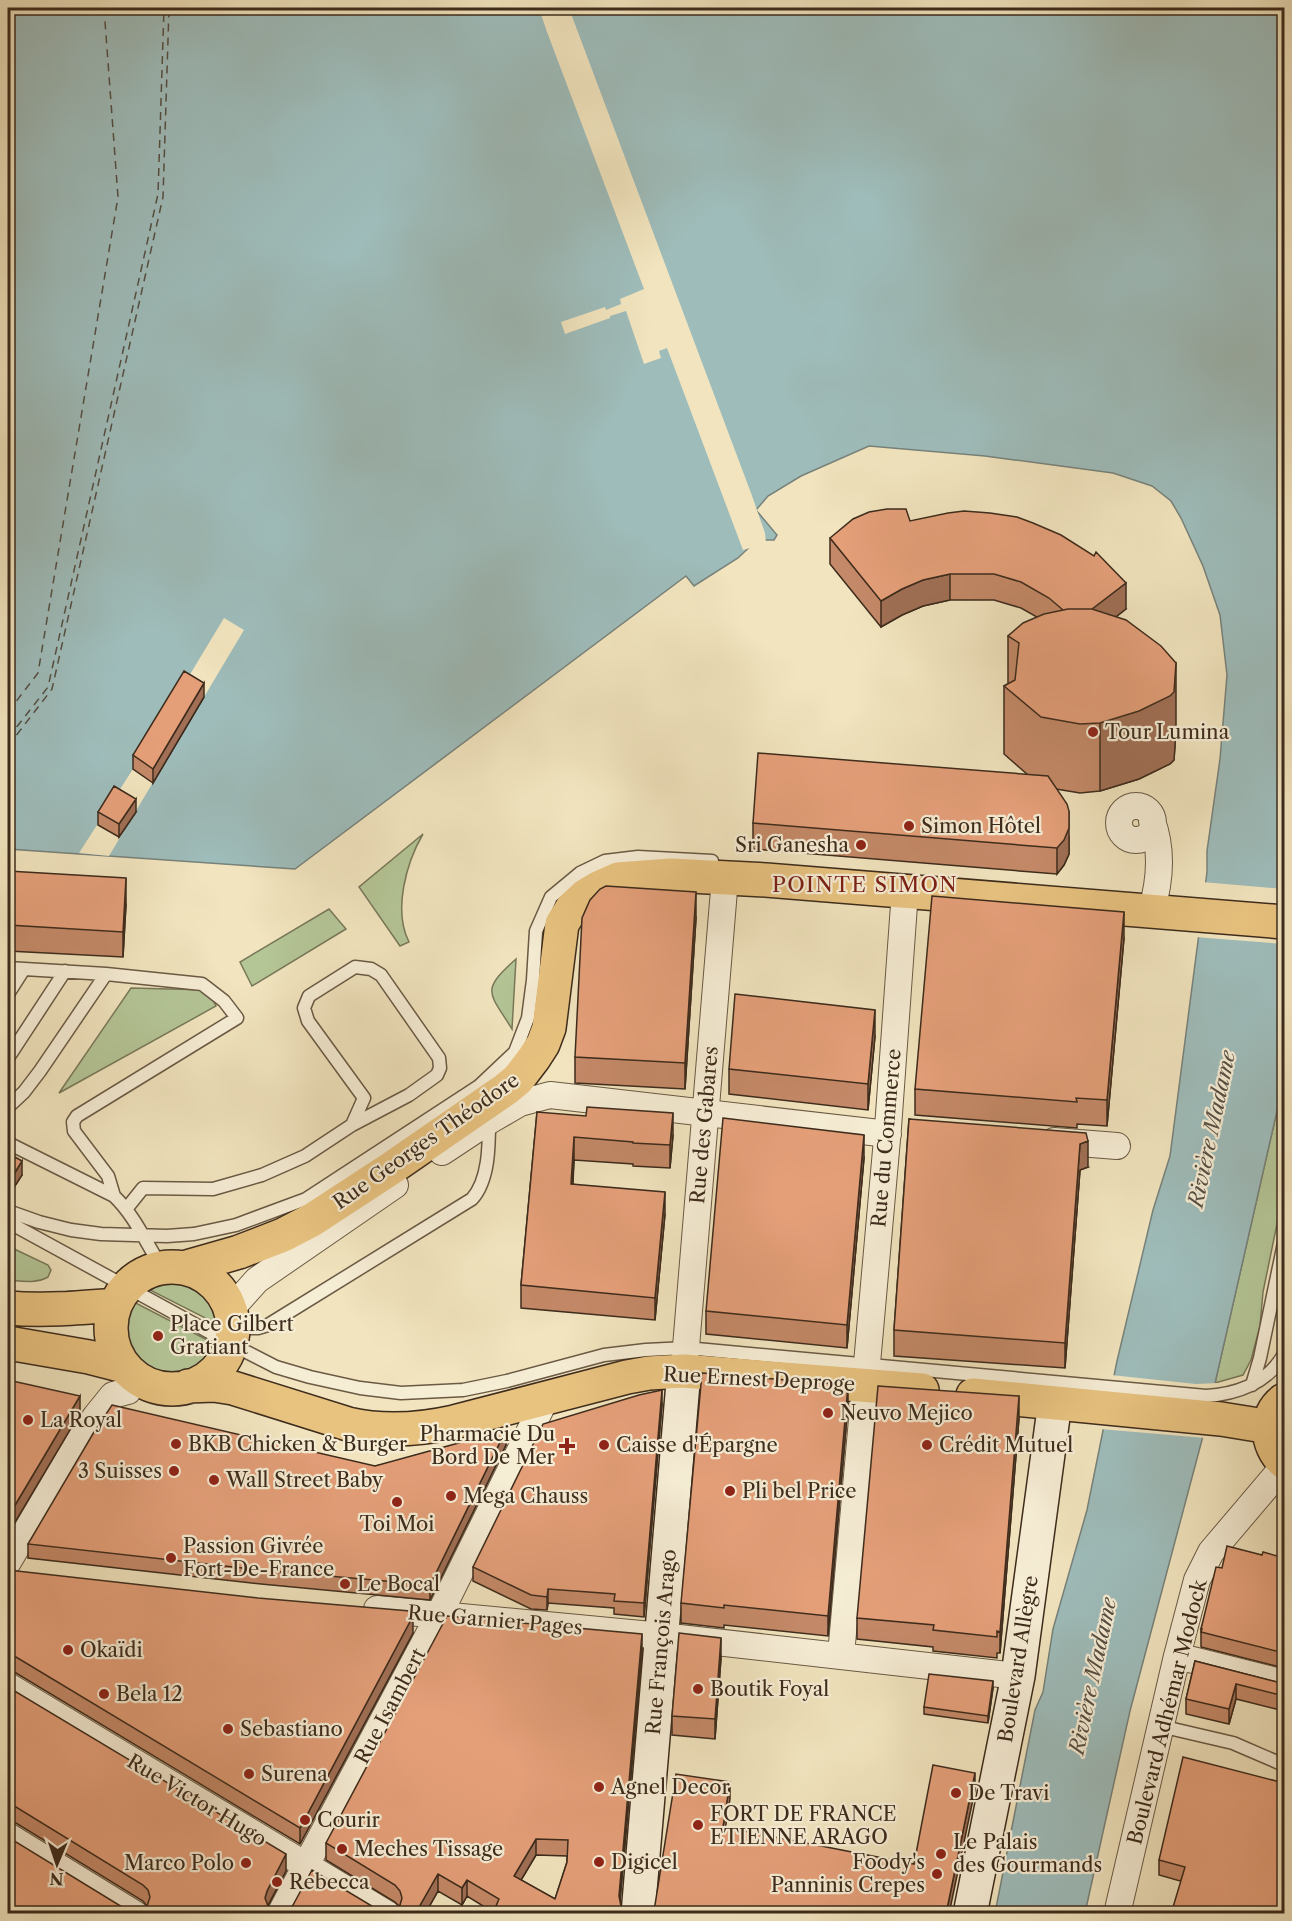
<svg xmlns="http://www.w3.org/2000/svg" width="1292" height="1921" font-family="'Libre Caslon Text',serif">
  <rect width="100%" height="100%" fill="#f1e4be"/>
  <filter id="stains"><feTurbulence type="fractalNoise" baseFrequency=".00333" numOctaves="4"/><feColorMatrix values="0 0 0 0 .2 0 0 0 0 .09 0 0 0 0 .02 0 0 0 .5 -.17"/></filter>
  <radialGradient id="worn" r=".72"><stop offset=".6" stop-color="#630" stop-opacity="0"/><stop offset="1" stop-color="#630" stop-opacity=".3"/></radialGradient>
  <path fill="#b4c596" stroke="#787859" stroke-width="1.5" d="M 423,834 C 406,863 393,911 409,942 L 400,946 L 359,887 Z
    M 329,909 L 346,929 L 252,986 L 240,962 Z
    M 516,959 L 512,1029 C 489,992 480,991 516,959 Z
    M 131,988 L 208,990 L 216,1006 L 59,1093 Z
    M 1284,1080 L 1284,1190 L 1263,1292 L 1260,1326 L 1251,1360 L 1243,1375 L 1215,1383 Z
    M 8,1246 L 48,1265 L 51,1270 L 48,1277 C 36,1284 21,1281 8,1280 Z
    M 163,1277 C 194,1277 216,1294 219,1325 L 140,1285 Z
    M 128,1299 L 217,1345 C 211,1354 203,1364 194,1368 C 166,1382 128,1374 121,1341 C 118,1326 123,1313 128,1299 Z"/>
  <path fill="#9ebcba" stroke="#77827b" stroke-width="1.5" d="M 8,8 L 1284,8 L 1284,1080 L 1203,1436 L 1130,1711 L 1085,1913 L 995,1913 L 1035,1710 L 1043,1692 L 1053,1629 L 1087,1510 L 1117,1361 L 1153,1210 L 1170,1156 L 1207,872 L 1207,851 L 1220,759 L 1227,675 L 1220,615 L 1203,566 L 1181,518 L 1171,501 L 1152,486 L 1113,473 L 985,456 L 869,446 L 801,476 L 768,496 L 756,510 L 777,535 L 774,540 L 757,540 L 738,558 L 694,586 L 686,576 L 295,869 L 8,849 Z"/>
  <path fill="#f1e4be" d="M 539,8 L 568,8 L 570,11 L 751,493 L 765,533 L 766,543 L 758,543 L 754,547 L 743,550 L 667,348 L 659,351 L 661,358 L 644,364 L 626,311 L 610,316 L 610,318 L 565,334 L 561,322 L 605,307 L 606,310 L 621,304 L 620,299 L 644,289 L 547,32 Z
    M 224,618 L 244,630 L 109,856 L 79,853 L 133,769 Z
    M 1202,882 L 1284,889 L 1284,944 L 1195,937 Z
    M 1111,1375 L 1196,1384 L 1218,1383 L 1205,1438 L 1100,1429 Z"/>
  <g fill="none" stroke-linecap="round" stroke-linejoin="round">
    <path stroke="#554f44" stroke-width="1.5" stroke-dasharray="8 6" stroke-linecap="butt" d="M 8,712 L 38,673 L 118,197 L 104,8
      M 8,738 L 48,687 L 158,194 L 164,8
      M 8,746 L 52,689 L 163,197 L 169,8"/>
    <defs>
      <path id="lane" d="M 8,968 L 106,974 L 202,984 L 224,1001 L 237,1018 L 77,1116 L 73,1122 L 74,1131 L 108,1176 L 114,1196
        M 8,994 L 24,969
        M 8,1058 L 65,971
        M 8,1107 L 24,1092 L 40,1071 L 106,974
        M 8,1143 L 114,1196 C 135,1216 146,1243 162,1268
        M 127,1208 L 143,1188 L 213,1189 L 262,1175 L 305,1156 L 352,1125 L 409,1095 L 437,1075 L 440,1068 L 439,1058 L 381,975 L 371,969 L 355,967 L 309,996 L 304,1008 L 308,1021 L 364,1098 L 352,1125
        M 8,1211 L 39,1222 L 71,1230 L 101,1234 L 167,1236 L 194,1234 L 236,1225 L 306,1199 L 479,1086 L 515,1052 L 528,1018 L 533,980 L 536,931 L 551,897 L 580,873 L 605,861 L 638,857 L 712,861
        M 8,1222 L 231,1344 L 276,1367 L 310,1377 L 360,1388 L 401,1393 L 463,1390 L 507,1381 L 604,1355 L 646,1350 L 686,1348 L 1206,1396 C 1237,1394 1268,1383 1284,1354
        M 233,1328 L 258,1328 L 268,1325 L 472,1199 C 489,1180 489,1146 489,1121
        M 1252,1385 L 1260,1358 L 1284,1243
        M 1160,1726 L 1233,1743 L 1284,1765"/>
      <path id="street" d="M1119 823a17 17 0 1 1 34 0a17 17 0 1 1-34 0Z
        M 1151,912 C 1160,882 1163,851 1152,821
        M 1054,1141 L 1117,1146
        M 442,1152 L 489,1121 L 520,1103 L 550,1095 L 888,1134
        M 231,1309 L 257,1280 L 395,1185
        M 684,1371 L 725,878
        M 8,1562 L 81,1438 L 96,1416 L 113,1395 L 128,1391
        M 377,1609 L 662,1636 L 1018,1676
        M 841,1655 L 888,1128 L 905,891
        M 1177,1656 L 1284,1683
        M 8,1686 L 387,1914
        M 8,1836 L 135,1914
        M 280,1914 L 439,1615 L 545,1400
        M 1117,1914 L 1177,1656 L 1197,1580 L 1211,1552 L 1284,1466"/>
      <path id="secondary" d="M 638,1914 L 684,1371
        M 970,1914 L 1018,1676 L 1055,1402"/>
      <path id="primary" d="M111 1328a61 61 0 1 1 122 0a61 61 0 1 1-122 0Z
        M 183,1268 L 239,1252 L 283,1235 L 312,1220 L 390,1169 L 506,1089 L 518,1079 L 534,1058 L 543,1044 L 549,1028 L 562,924 L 572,908 L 585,896 L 600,887 L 618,879 L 671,875 L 766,880 L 1284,922
        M 8,1308 C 44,1311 79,1308 115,1305
        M 8,1343 L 89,1357 L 124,1366
        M 188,1386 L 214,1385 L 233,1388 L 348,1424 C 383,1432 418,1430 454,1422 L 627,1377 L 649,1373 L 684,1371 L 922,1390
        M 973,1395 L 1221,1419 L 1270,1427
        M 1284,1400 C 1263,1415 1266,1446 1284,1462"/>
    </defs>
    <use href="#lane" stroke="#6a5944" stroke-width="15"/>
    <use href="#street" stroke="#6a5944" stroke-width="28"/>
    <use href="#secondary" stroke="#3d2b1c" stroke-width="36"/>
    <use href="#primary" stroke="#3d2b1c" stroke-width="36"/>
    <use href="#lane" stroke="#f6edd5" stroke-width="12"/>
    <use href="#street" stroke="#f6edd5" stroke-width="26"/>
    <use href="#secondary" stroke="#f6edd5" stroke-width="33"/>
    <use href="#primary" stroke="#e8c27f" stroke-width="33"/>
  </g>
  <path fill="#c48968" stroke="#3d2b1c" stroke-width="1.5" fill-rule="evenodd" d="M 910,521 L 1126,609 L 1116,617 L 1176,731 L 1174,760 L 1170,764 L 1139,779 L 1100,791 L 1080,793 L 1056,789 L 1069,837 L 1069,854 L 1064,865 L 1057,874 L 753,849 L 753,823 L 1028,775 L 1004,754 L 1004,686 L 1008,684 L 1008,636 L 1037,617 L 1021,608 L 994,600 L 950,600 L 923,606 L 902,615 L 881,627 L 830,564 L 830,538 Z
    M 204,697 L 153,783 L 133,769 L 133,755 Z
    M 98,812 L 136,812 L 119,837 L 98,825 Z
    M 8,871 L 126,904 L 123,957 L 8,951 Z
    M 696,918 L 685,1089 L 575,1083 L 575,1057 Z
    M 1124,938 L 1107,1126 L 1077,1124 L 1077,1128 L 915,1115 L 915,1089 Z
    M 875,1036 L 868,1110 L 729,1094 L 729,1069 Z
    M 537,1112 L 673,1135 L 670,1168 L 633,1166 L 633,1164 L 574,1160 L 573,1184 L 665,1214 L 655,1320 L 521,1308 L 521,1285 Z
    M 909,1119 L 1088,1167 L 1080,1170 L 1065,1368 L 894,1356 L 894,1330 Z
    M 8,1153 L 22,1175 L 11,1192 L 8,1190 Z
    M 864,1158 L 847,1348 L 706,1334 L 706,1311 Z
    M 662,1404 L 644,1617 L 614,1614 L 614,1608 L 548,1603 L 547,1610 L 531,1609 L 473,1581 L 473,1567 Z
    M 848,1405 L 828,1636 L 724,1625 L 724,1628 L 681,1623 L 681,1603 Z
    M 1019,1418 L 1000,1653 L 997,1653 L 997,1658 L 933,1651 L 933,1647 L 857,1639 L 857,1618 Z
    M 506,1445 L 430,1600 L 261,1584 L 28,1558 L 28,1544 L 375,1466 Z
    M 1262,1555 L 1284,1558 L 1284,1668 L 1201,1647 L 1201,1629 L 1222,1568 Z
    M 8,1570 L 413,1633 L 300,1844 L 16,1673 L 8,1671 Z
    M 642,1650 L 620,1901 L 621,1906 L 627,1913 L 629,1914 L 496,1914 L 467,1896 L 462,1905 L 438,1891 L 425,1914 L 8,1914 L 127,1910 L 135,1912 L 142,1911 L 147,1906 L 143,1901 L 16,1823 L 8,1821 L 8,1687 L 286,1871 L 268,1906 L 274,1911 L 281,1912 L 380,1911 L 386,1912 L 394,1911 L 399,1906 L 395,1902 L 326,1860 L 326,1843 ZM 536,1855 L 567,1856 L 567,1862 L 555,1899 L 521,1880 Z
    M 721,1658 L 715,1739 L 672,1735 L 672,1716 Z
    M 1195,1661 L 1281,1683 L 1284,1682 L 1284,1711 L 1236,1699 L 1229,1724 L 1186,1714 L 1186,1699 Z
    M 993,1688 L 988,1723 L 924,1714 L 924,1707 Z
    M 1284,1783 L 1180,1881 L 1159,1875 L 1159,1860 Z"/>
  <path fill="#a06f55" stroke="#3d2b1c" stroke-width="1.5" d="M 950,574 L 950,600 L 923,606 L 902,615 L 881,627 L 881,601 L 902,589 L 923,580 Z
    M 1126,583 L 1126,609 L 1076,647 L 1076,621 Z
    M 1176,663 L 1176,731 L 1174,760 L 1170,764 L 1139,779 L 1100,791 L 1100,723 Z
    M 204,683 L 204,697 L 153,783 L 153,769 Z
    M 136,799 L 136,812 L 119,837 L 119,824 Z
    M 1069,811 L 1069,854 L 1064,865 L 1057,874 L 1057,848 Z
    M 126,878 L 126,904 L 123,957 L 123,932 Z
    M 696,892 L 696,918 L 685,1089 L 685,1063 Z
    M 1124,912 L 1124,938 L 1107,1126 L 1107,1100 Z
    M 875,1010 L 875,1036 L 868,1110 L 868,1084 Z
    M 673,1113 L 673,1135 L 670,1168 L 670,1145 Z
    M 864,1135 L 864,1158 L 847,1348 L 847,1325 Z
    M 574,1137 L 574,1160 L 571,1206 L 571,1184 Z
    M 1088,1141 L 1088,1167 L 1080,1170 L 1065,1368 L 1065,1343 L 1080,1144 Z
    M 22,1161 L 22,1175 L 11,1192 L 11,1179 Z
    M 665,1192 L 665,1214 L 655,1320 L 655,1298 Z
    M 848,1385 L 848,1405 L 828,1636 L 828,1616 Z
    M 662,1390 L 662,1404 L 644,1617 L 644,1603 Z
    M 80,1396 L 80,1413 L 8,1534 L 8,1517 Z
    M 1019,1396 L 1019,1418 L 1000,1653 L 1000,1632 Z
    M 506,1430 L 506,1445 L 430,1600 L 430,1585 Z
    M 548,1589 L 548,1603 L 547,1610 L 547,1597 Z
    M 413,1616 L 413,1633 L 300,1844 L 300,1828 Z
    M 642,1634 L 642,1650 L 619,1912 L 619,1896 Z
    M 721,1638 L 721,1658 L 715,1739 L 715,1719 Z
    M 8,1655 L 9,1655 L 9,1671 L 8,1671 Z
    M 993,1681 L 993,1688 L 988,1723 L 988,1716 Z
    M 1236,1684 L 1236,1699 L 1229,1724 L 1229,1709 Z
    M 975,1773 L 975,1790 L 949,1914 L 946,1914 Z
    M 730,1782 L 730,1799 L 723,1843 L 723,1827 Z
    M 8,1805 L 9,1805 L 9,1821 L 8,1821 Z
    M 536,1839 L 536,1855 L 514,1892 L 514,1876 Z
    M 286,1854 L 286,1871 L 267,1907 L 265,1898 L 267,1891 Z
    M 438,1874 L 438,1891 L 425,1914 L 415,1914 Z
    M 467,1880 L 467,1896 L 462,1905 L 462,1888 Z"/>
  <path fill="#e49f79" stroke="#3d2b1c" stroke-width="1.5" fill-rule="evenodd" d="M 887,509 L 906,509 L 910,521 L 948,513 L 964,511 L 990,513 L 1017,517 L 1033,523 L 1061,535 L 1094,556 L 1096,552 L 1126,583 L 1092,609 L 1068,609 L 1063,610 L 1049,598 L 1021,582 L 994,574 L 950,574 L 923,580 L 902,589 L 881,601 L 830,538 L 853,519 L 869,512 Z
    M 1068,609 L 1092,609 L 1126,620 L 1161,646 L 1176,663 L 1174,692 L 1170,696 L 1139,711 L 1100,723 L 1080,724 L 1041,717 L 1004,686 L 1015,680 L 1019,643 L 1008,636 L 1023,623 L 1044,614 Z
    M 184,671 L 204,683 L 153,769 L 133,755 Z
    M 758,753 L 1048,776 L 1067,804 L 1069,811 L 1069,828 L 1064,840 L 1057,848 L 753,823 Z
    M 114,786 L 136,799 L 119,824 L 98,812 Z
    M 8,871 L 126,878 L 123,932 L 8,925 Z
    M 606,886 L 696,892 L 685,1063 L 575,1057 L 582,918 L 590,900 L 600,889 Z
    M 932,896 L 1124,912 L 1107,1100 L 1076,1098 L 1077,1102 L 915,1089 Z
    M 735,994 L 875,1010 L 868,1084 L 729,1069 Z
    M 587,1107 L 673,1113 L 670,1145 L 633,1143 L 633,1142 L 574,1137 L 571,1184 L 665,1192 L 655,1298 L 521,1285 L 537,1112 L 586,1116 Z
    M 723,1118 L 864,1135 L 847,1325 L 706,1311 Z
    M 909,1119 L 1086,1133 L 1088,1141 L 1080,1144 L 1065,1343 L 894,1330 Z
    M 8,1153 L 22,1161 L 11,1179 L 8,1177 Z
    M 702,1373 L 848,1385 L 828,1616 L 724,1605 L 724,1608 L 681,1603 Z
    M 8,1380 L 80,1396 L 8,1517 Z
    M 878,1386 L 1019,1396 L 1000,1632 L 997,1631 L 997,1637 L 933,1630 L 934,1625 L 857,1618 Z
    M 662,1390 L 644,1603 L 614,1601 L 615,1594 L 548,1589 L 547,1597 L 531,1595 L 473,1567 L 543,1424 L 639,1395 Z
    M 112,1405 L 375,1466 L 506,1430 L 430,1585 L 261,1570 L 28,1544 L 94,1432 Z
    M 1227,1546 L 1262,1555 L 1263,1552 L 1284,1558 L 1284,1653 L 1201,1632 L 1202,1629 L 1201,1629 L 1216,1567 L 1222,1568 Z
    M 8,1570 L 258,1598 L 410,1611 L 413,1616 L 300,1828 L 16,1657 L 8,1655 Z
    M 447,1616 L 642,1634 L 619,1896 L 621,1906 L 627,1913 L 629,1914 L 509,1914 L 496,1906 L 499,1899 L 467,1880 L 462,1888 L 438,1874 L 415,1914 L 8,1914 L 8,1837 L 127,1910 L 135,1912 L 142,1911 L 147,1906 L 150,1897 L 148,1890 L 143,1885 L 16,1807 L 8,1805 L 8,1687 L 286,1854 L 267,1891 L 265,1898 L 268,1906 L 274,1911 L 281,1912 L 288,1910 L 293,1905 L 312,1870 L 380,1911 L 386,1912 L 394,1911 L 400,1905 L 402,1898 L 400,1891 L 395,1885 L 326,1843 ZM 536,1839 L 568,1840 L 567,1862 L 555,1899 L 514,1876 Z
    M 679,1633 L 721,1638 L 715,1719 L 672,1716 Z
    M 1195,1661 L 1281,1683 L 1284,1682 L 1284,1696 L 1236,1684 L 1229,1709 L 1186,1699 Z
    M 929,1674 L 993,1681 L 988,1716 L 924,1707 Z
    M 1183,1757 L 1284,1783 L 1284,1914 L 1171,1914 L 1185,1867 L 1159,1860 Z
    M 933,1765 L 975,1773 L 946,1914 L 645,1914 L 654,1911 L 676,1774 L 730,1782 L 723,1827 L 914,1864 Z"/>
  <g fill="#8f2418" stroke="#f6edd5" stroke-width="2">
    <circle cx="1093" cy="732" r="6"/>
    <circle cx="909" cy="826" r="6"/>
    <circle cx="861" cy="845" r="6"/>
    <circle cx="158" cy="1336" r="6"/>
    <circle cx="828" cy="1413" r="6"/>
    <circle cx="28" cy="1420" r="6"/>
    <circle cx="176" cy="1444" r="6"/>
    <circle cx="604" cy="1445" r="6"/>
    <circle cx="927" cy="1445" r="6"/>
    <path d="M564 1437h6v6h6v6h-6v6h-6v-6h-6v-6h6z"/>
    <circle cx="174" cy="1471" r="6"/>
    <circle cx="214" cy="1480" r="6"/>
    <circle cx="730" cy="1491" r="6"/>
    <circle cx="451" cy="1496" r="6"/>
    <circle cx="397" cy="1502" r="6"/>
    <circle cx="171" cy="1558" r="6"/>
    <circle cx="345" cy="1584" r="6"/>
    <circle cx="68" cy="1650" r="6"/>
    <circle cx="698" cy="1689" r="6"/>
    <circle cx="104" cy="1694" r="6"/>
    <circle cx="228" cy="1729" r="6"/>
    <circle cx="249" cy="1774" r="6"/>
    <circle cx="599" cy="1787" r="6"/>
    <circle cx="956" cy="1793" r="6"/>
    <circle cx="305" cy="1820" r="6"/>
    <circle cx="698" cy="1825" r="6"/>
    <circle cx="342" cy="1849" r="6"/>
    <circle cx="941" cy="1854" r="6"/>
    <circle cx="599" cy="1862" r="6"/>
    <circle cx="246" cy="1863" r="6"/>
    <circle cx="937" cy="1874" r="6"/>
    <circle cx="277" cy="1882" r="6"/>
  </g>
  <g text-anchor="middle" stroke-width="4.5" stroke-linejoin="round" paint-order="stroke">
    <g font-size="20" fill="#3d2b1c" stroke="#f6edd5" text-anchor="start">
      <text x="1105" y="739">Tour Lumina</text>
      <text x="921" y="833">Simon Hôtel</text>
      <text x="849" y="852" text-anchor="end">Sri Ganesha</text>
      <text x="170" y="1331">Place Gilbert<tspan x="170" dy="23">Gratiant</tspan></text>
      <text x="840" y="1420">Neuvo Mejico</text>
      <text x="40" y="1427">La Royal</text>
      <text x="555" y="1441" text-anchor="end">Pharmacie Du<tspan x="555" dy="23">Bord De Mer</tspan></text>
      <text x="188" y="1451">BKB Chicken &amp; Burger</text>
      <text x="616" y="1452">Caisse d'Épargne</text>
      <text x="939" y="1452">Crédit Mutuel</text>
      <text x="162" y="1478" text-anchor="end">3 Suisses</text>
      <text x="226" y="1487">Wall Street Baby</text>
      <text x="742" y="1498">Pli bel Price</text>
      <text x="463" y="1503">Mega Chauss</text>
      <text x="397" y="1531" text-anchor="middle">Toi Moi</text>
      <text x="183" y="1553">Passion Givrée<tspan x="183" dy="23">Fort-De-France</tspan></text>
      <text x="357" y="1591">Le Bocal</text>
      <text x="80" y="1657">Okaïdi</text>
      <text x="710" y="1696">Boutik Foyal</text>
      <text x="116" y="1701">Bela 12</text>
      <text x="240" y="1736">Sebastiano</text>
      <text x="261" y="1781">Surena</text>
      <text x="611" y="1794">Agnel Decor</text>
      <text x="968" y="1800">De Travi</text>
      <text x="710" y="1821">FORT DE FRANCE<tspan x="710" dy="23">ETIENNE ARAGO</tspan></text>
      <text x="317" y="1827">Courir</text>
      <text x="953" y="1849">Le Palais<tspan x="953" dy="23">des Gourmands</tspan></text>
      <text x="354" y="1856">Meches Tissage</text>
      <text x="611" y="1869">Digicel</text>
      <text x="925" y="1869" text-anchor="end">Foody's<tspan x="925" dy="23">Panninis Crepes</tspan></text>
      <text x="234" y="1870" text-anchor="end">Marco Polo</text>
      <text x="289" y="1889">Rebecca</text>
    </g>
    <g font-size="20" fill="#3d2b1c" stroke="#f6edd5">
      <text transform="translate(704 1125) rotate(-85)" y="7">Rue des Gabares</text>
      <text transform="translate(886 1138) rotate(-85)" y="7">Rue du Commerce</text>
      <text transform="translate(426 1141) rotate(-35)" y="7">Rue Georges Théodore</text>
      <text transform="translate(759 1379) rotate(3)" y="7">Rue Ernest Deproge</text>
      <text transform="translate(495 1620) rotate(5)" y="7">Rue Garnier Pages</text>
      <text transform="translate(661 1642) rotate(-85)" y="7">Rue François Arago</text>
      <text transform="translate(1018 1659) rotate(-81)" y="7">Boulevard Allègre</text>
      <text transform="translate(390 1706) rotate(-62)" y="7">Rue Isambert</text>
      <text transform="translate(1167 1712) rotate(-76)" y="7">Boulevard Adhémar Modock</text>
      <text transform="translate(197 1800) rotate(31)" y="7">Rue Victor Hugo</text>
    </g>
    <g font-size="21" letter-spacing="1.5" fill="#7a1f14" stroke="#f6edd5">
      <text x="865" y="892">POINTE SIMON</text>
    </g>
    <g font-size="21" font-style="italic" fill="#554f44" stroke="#f6edd5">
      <text transform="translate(1212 1129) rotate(-78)" y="7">Rivière Madame</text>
      <text transform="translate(1093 1676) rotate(-78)" y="7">Rivière Madame</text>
    </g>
  </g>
  <rect width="1292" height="1921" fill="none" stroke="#f1e4be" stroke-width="30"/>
  <rect x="9" y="9" width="1274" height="1903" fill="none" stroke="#3d2b1c" stroke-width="3"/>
  <rect x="15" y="15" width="1262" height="1891" fill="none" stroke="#3d2b1c" stroke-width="1.5"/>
  <g transform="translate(57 1864) rotate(182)" stroke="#f6edd5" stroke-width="4.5" paint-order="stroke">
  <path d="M0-4.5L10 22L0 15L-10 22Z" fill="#3d2b1c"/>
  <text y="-9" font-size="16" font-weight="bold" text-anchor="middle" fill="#3d2b1c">N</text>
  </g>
  <rect width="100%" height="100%" filter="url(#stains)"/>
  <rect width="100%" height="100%" fill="url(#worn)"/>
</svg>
